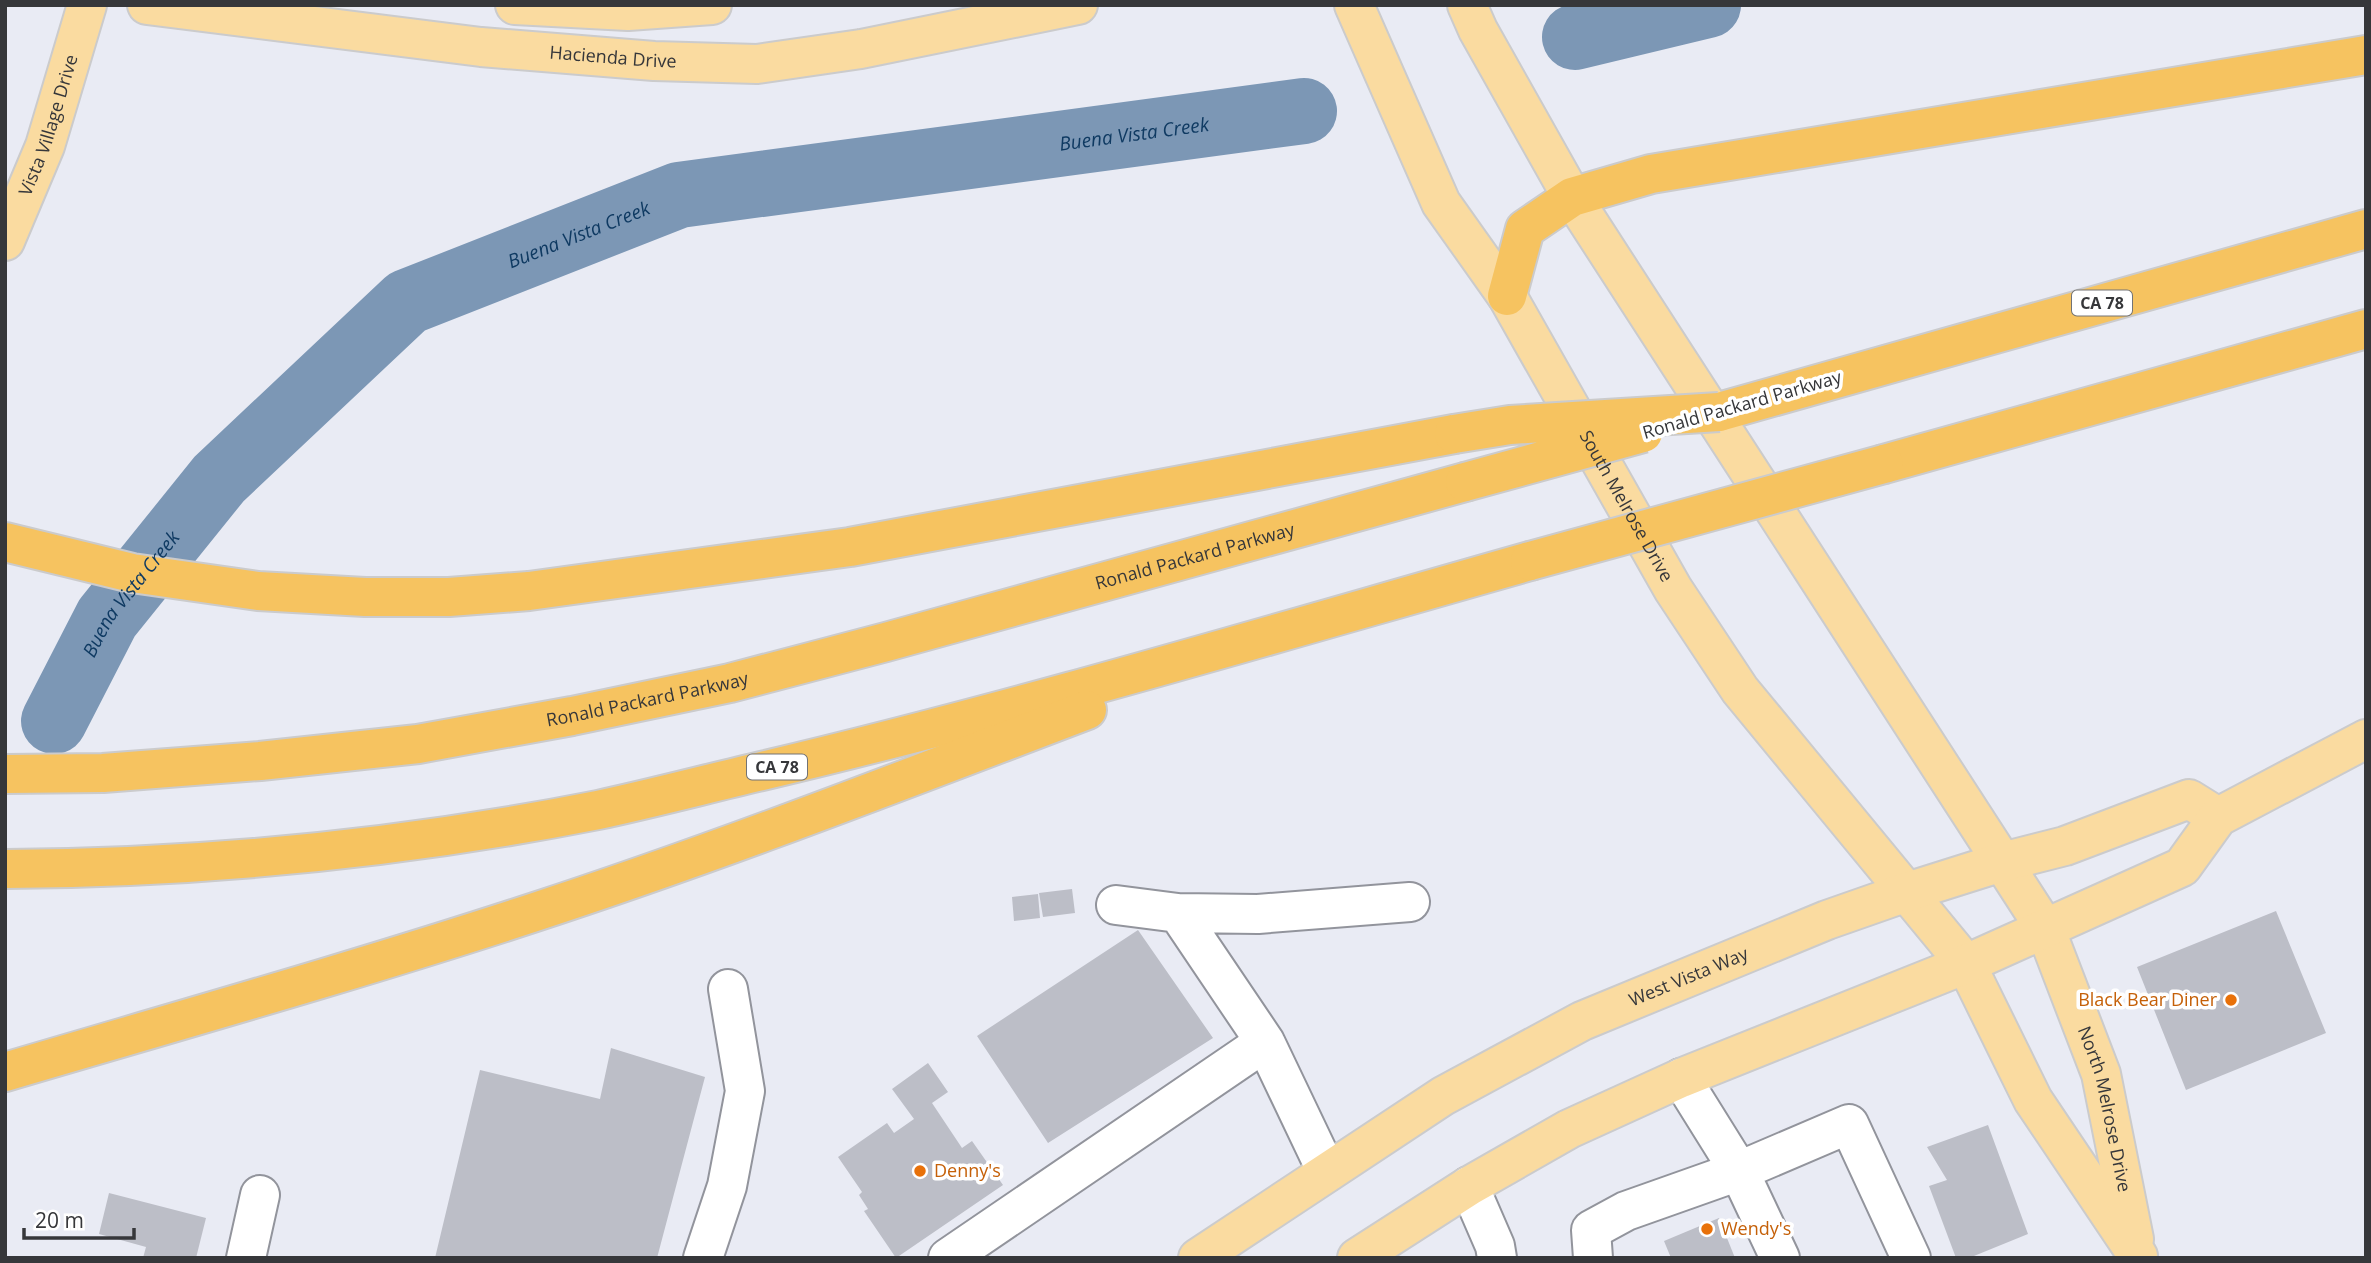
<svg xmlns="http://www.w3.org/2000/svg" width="2371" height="1263" font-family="'Open Sans',sans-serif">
  <rect width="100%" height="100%" fill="#e9ebf4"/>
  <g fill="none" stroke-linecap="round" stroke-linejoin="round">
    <g stroke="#7c97b5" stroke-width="66">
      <path d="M 1575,37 L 1708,5"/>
      <path id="s1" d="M 54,721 L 107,618 L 219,479 L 407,302 L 679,195 L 1304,111"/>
    </g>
  </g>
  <path fill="#bcbec7" d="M 1072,889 L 1075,913 L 1043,917 L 1039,893 Z
    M 1038,894 L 1040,918 L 1014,921 L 1012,897 Z
    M 2276,911 L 2326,1033 L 2186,1090 L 2137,967 Z
    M 1138,930 L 1213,1038 L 1048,1143 L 977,1036 Z
    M 611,1048 L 705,1077 L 657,1258 L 435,1258 L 480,1070 L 600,1099 Z
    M 928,1063 L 948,1092 L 932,1103 L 962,1148 L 972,1141 L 1003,1185 L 896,1258 L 864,1211 L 868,1209 L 859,1195 L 862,1192 L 838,1157 L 887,1123 L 894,1133 L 914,1119 L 892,1089 Z
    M 1988,1125 L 2028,1234 L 1969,1258 L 1956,1258 L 1929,1186 L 1947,1180 L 1927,1147 Z
    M 109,1193 L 206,1218 L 196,1258 L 143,1258 L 146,1247 L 99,1234 Z
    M 1719,1218 L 1735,1258 L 1671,1258 L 1664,1241 Z"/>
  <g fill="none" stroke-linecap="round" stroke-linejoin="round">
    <defs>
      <path id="minor" d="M 1116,905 L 1178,913 L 1258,914 L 1410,902
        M 1178,913 L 1265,1042 L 1327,1172
        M 1681,1078 L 1739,1171 L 1849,1124 L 1911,1258
        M 1469,1186 L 1495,1246 L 1497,1258
        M 246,1258 L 260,1195
        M 703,1258 L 727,1186 L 745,1091 L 728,989
        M 948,1258 L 1265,1042
        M 1593,1258 L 1591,1230 L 1626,1211 L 1739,1171 L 1780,1258"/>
      <g id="major">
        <path id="s2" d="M 147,5 L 481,47 L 654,61 L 757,64 L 861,49 L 1078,5"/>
        <path d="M 515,5 L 628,11 L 712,5"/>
        <path id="s3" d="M 1354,5 L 1441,203 L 1507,296 L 1673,589 L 1740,690 L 1966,964 L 2033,1100 L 2138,1256"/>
        <path id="s4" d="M 1467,5 L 1478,30 L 1572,197 L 2045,928 L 2101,1074 L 2134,1239"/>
        <path id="s5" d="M 5,241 L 45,146 L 87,5"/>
        <path id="s6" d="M 1198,1258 L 1443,1096 L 1582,1021 L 1827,920 L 1907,892 L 2002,862 L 2065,846 L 2189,799 L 2218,817"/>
        <path d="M 1357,1258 L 1469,1186 L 1569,1129 L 1681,1078 L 1966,964 L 2182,867 L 2218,817 L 2366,739"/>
      </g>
      <g id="highway">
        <path d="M 1507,296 L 1525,229 L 1572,197 L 1651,174 L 2366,55"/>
        <path d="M 1719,412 L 2366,229"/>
        <path d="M 1884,464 L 2366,329"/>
        <path d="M 5,542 L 132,573 L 258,591 L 365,597 L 449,597 L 529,591 L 850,547 L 1454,434"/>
        <path id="s7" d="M 5,774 L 103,773 L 260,761 L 418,744 L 572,716 L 730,683 L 886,642 L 1465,482"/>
        <path d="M 5,869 C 202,868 405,848 598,810 C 654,798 710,783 766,770 C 1023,709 1276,633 1530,561"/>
        <path d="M 5,1072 C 181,1020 358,970 532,913 C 719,852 903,780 1087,710"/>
      </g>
    </defs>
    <use href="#minor" stroke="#92949c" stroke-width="42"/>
    <use href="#major" stroke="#cbcbcc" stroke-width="42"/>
    <use href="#highway" stroke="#cbcbcc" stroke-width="42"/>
    <use href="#minor" stroke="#fff" stroke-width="38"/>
    <use href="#major" stroke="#fadba0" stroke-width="38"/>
    <use href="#highway" stroke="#f6c360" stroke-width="38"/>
    <defs>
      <path id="highway-bridge" d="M 1454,434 L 1510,425 L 1719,412
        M 1465,482 L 1643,433
        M 1530,561 L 1884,464"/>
    </defs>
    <use href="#highway-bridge" stroke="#cbcbcc" stroke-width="42" stroke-linecap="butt"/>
    <use href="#highway-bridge" stroke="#f6c360" stroke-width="38"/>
  </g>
  <g fill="#e8710a" stroke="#fff" stroke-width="2.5">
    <circle cx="2231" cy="1000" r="7"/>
    <circle cx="920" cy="1171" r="7"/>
    <circle cx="1707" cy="1229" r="7"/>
  </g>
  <g text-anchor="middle" stroke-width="7" stroke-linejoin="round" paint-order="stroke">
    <g fill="#fff" stroke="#727375" stroke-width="2">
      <rect x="2072" y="290.5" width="60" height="25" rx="5"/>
      <rect x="747" y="754.5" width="60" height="25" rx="5"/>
    </g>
    <g font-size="16" font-weight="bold" fill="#36373a">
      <text x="2102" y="309">CA 78</text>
      <text x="777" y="773">CA 78</text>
    </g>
    <g font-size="18" fill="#36373a" stroke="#fff">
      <text dy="6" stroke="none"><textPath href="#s2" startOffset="469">Hacienda Drive</textPath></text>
      <text dy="6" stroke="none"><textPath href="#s5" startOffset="124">Vista Village Drive</textPath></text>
      <text transform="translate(1742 405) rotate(-16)" y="6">Ronald Packard Parkway</text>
      <text dy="6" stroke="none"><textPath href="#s3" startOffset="572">South Melrose Drive</textPath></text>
      <text dy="6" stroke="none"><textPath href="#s7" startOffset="1214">Ronald Packard Parkway</textPath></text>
      <text dy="6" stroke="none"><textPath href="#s7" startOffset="648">Ronald Packard Parkway</textPath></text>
      <text dy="6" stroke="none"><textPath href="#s6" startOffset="567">West Vista Way</textPath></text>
      <text dy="6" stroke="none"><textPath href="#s4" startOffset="1281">North Melrose Drive</textPath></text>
    </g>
    <g font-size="18" fill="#c56008" stroke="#fff" text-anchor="start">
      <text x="2217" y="1006" text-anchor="end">Black Bear Diner</text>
      <text x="934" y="1177">Denny's</text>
      <text x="1721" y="1235">Wendy's</text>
    </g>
    <g font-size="19" font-style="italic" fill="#0f3a62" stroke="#fff">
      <text dy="7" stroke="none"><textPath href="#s1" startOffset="1304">Buena Vista Creek</textPath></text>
      <text dy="7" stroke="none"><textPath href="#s1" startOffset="737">Buena Vista Creek</textPath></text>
      <text dy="7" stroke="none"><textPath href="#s1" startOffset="149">Buena Vista Creek</textPath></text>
    </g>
  </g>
  <rect width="2371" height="1263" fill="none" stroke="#36373a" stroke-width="14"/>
  <path d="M24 1228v10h110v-10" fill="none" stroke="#36373a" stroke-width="3.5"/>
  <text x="35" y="1228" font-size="21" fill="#36373a" stroke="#ffffff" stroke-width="5" paint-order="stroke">20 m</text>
</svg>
